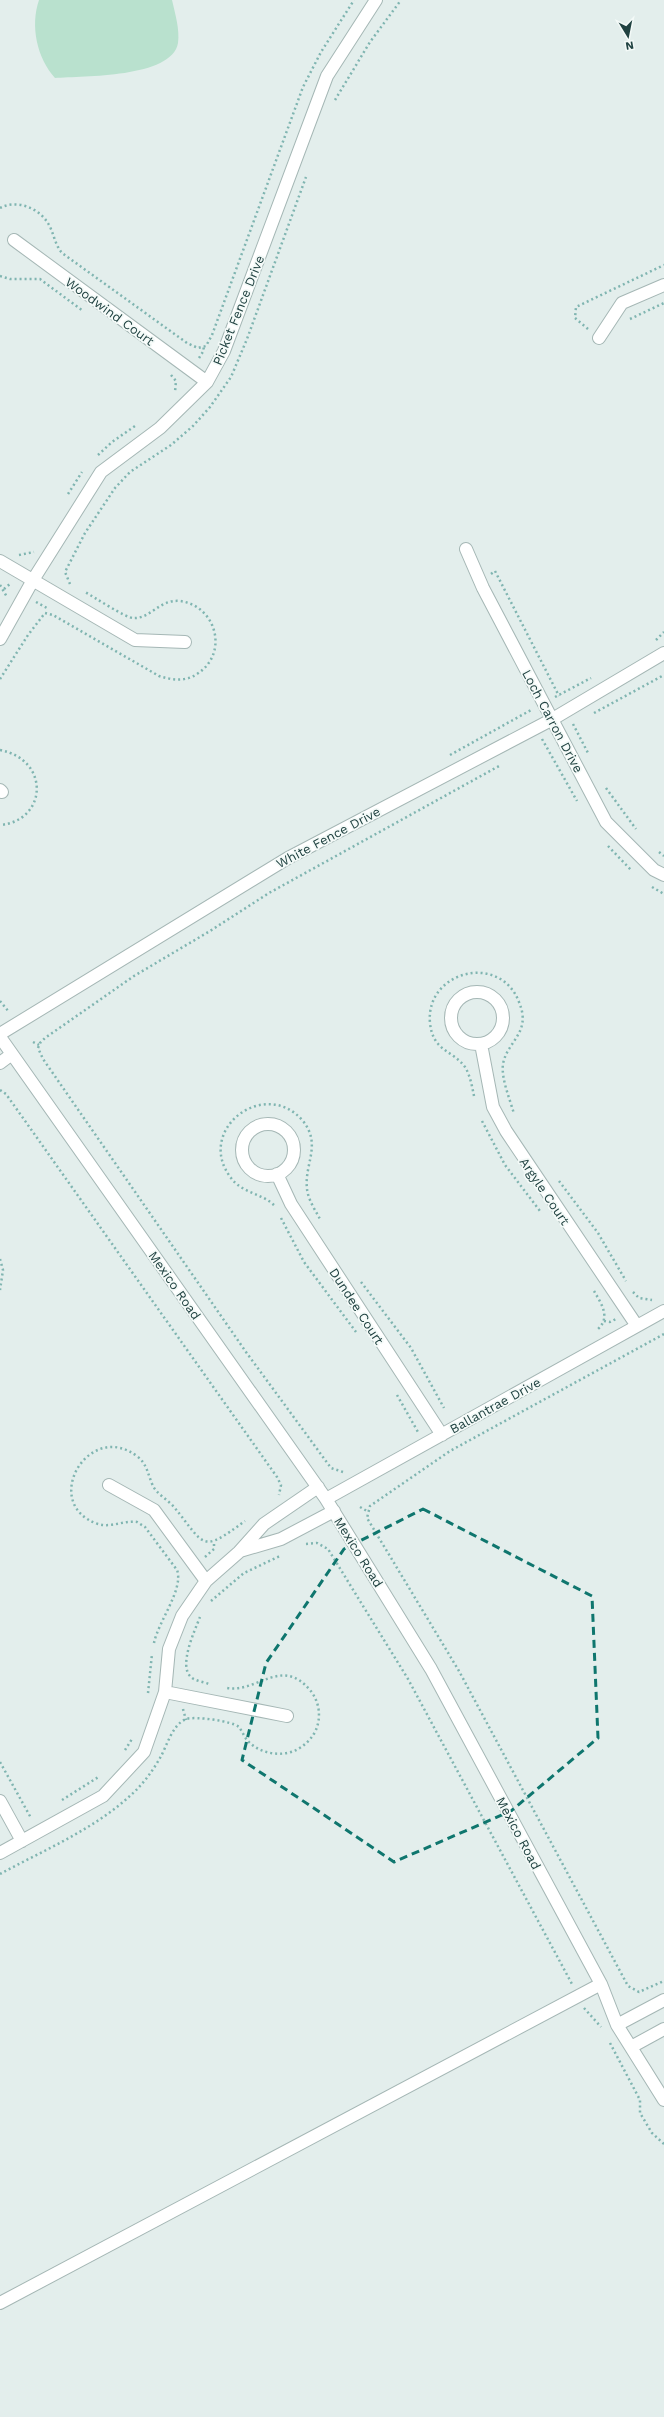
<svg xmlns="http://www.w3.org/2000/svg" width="664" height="2417" font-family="'Work Sans',sans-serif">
  <rect width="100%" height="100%" fill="#e3eeec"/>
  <path fill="#b9e1ce" d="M 39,0 L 172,0 C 175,13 180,30 178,43 C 172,78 83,76 55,78 C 37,58 30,26 39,0 Z"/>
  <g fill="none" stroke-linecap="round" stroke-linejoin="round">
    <defs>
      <path id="minor" d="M 14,240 L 207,382
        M 599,338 L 622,303 L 664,285
        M 466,549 L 483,588 L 606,822 L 654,870 L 664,875
        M 0,561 L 135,640 L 185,642
        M 0,639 L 33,580 L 101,472 L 160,428 L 207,382 L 224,351 L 327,76 L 376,0
        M 0,790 L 2,792
        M451 1018a26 26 0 1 1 52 0a26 26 0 1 1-52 0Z
        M 0,1034 L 288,858 L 551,720 L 664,653
        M 0,1037 L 326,1499 L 431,1669 L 601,1984 L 617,2025 L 664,2100
        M 481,1044 L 493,1107 L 506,1131 L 637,1326
        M 0,1063 L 12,1054
        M242 1150a26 26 0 1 1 52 0a26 26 0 1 1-52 0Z
        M 277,1174 L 291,1204 L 442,1435
        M 109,1485 L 154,1510 L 206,1581
        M 326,1499 L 664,1311
        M 240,1551 L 281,1539 L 334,1511
        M 165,1692 L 287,1716
        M 0,1801 L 22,1841
        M 0,1853 L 103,1796 L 144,1752 L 165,1692 L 169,1649 L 182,1616 L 206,1581 L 239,1552 L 264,1524 L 318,1487
        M 617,2025 L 664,2000
        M 631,2047 L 664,2029
        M 0,2303 L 601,1984"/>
    </defs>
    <use href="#minor" stroke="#a5b7b5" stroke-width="14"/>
    <path stroke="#80b5b1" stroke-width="2.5" stroke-dasharray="2 3" stroke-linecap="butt" d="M 335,100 L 370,42 L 401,0
      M 0,208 C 17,199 40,208 49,225 C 54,234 55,245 62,253 L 187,343 L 198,348 L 206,346 L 212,335 L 303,87 L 321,52 L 354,0
      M 0,276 L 10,279 L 40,279 L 83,311
      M 630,319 L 664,303
      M 588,329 L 575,318 L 576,307 L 664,265
      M 199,358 L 204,350 L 203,346
      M 171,375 L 176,381 L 175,392
      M 98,455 L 112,442 L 135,426
      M 68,494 L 82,472
      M 19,555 L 34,552
      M 491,574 L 495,571 L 559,696
      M 70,584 L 65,572 L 85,533 L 115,488 L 130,472 L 171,445 L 193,426 L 210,407 L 231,377 L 247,339 L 306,177
      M 0,585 L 7,597
      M 4,589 L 11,583
      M 36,602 L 47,608
      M 656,640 L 664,632
      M 0,679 L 28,635 L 45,613 L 53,615 L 159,676 C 172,680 185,682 197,674 C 229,654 217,606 180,601 C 159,599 151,619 133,618 C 126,618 94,597 85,592
      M 555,697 L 591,678
      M 594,713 L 664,675
      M 573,724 L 588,753
      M 542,739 L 577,801
      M 0,750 C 51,760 47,821 0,825
      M 450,755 L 531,710
      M 606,788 L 636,829
      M 608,846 L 632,871
      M 659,852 L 664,856
      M 652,887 L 664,894
      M 0,1001 L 9,1012
      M 33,1042 L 39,1045
      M 0,1090 L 6,1094 L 277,1477 L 281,1485 L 279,1495
      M 474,1096 C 472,1086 470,1075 465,1067 C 453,1050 433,1052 430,1023 C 425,971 500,952 519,1002 C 532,1033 507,1041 503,1064 C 501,1079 510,1099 514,1114
      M 482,1121 L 505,1165 L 540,1211
      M 559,1181 L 598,1233 L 626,1281
      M 274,1205 C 261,1193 242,1193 231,1178 C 194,1130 265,1076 303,1121 C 322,1145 304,1164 307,1189 C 308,1199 315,1210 320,1219
      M 281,1218 L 304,1262 L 356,1332
      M 0,1259 L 3,1270 L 0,1290
      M 361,1282 L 411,1348 L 444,1408
      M 594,1291 C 601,1303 611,1317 598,1329
      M 633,1292 L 639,1298 L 652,1300
      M 604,1321 L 610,1322 L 616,1319
      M 664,1334 L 450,1451 L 370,1506 L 367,1518 L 459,1671 L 628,1986 L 639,1992 L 664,1981
      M 397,1395 L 418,1432
      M 343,1472 L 331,1468 L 246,1352 L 43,1059 L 38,1048 L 40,1043 L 45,1038 L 134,976 L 210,931 L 269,893 L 499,766
      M 360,1507 L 367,1511
      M 306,1544 L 317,1543 L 328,1549 L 408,1679 L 572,1984
      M 205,1557 L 214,1549 L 214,1541
      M 211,1601 L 244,1573 L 280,1556
      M 200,1617 C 195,1630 178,1666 191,1677 C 195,1681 204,1682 209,1684
      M 154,1643 C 158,1622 184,1589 177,1570 L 145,1527 L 137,1522 C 124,1520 112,1528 98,1524 C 39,1504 89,1418 138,1457 C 147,1464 148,1475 153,1486 C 157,1494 168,1500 174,1507 C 206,1546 200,1554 245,1521
      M 148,1693 L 152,1654
      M 183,1709 L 186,1720
      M 125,1750 L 132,1739
      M 0,1762 L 31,1818
      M 62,1800 L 100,1776
      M 0,1874 C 44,1850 95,1829 132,1794 C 143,1784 152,1772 160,1758 C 167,1746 172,1725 186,1719 C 195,1716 232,1721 239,1727 C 242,1731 244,1736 247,1740 C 258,1753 279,1757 294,1751 C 304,1747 314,1737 317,1727 C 321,1715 319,1701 310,1690 C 281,1656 258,1693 227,1688
      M 584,2008 L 601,2027
      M 610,2043 L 640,2100 L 640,2113 L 652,2133 L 664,2144"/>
    <use href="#minor" stroke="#fff" stroke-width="12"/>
  </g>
  <path fill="none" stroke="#0f766e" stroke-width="3" stroke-dasharray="8 5" stroke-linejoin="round" d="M 423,1509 L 592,1596 L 598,1738 L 511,1811 L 394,1862 L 242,1760 L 266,1663 L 344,1549 Z"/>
  <g text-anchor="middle" stroke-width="3.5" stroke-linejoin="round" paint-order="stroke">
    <g font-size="13" fill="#204241" stroke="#f4faf8">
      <text transform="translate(238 310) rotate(-68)" y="5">Picket Fence Drive</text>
      <text transform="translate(110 311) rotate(36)" y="5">Woodwind Court</text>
      <text transform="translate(553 721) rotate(62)" y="5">Loch Carron Drive</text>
      <text transform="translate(328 837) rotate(-28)" y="5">White Fence Drive</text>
      <text transform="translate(545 1191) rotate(56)" y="5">Argyle Court</text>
      <text transform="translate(175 1285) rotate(55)" y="5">Mexico Road</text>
      <text transform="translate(357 1306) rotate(57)" y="5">Dundee Court</text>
      <text transform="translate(495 1405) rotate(-29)" y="5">Ballantrae Drive</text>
      <text transform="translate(359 1552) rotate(58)" y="5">Mexico Road</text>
      <text transform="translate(519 1833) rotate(62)" y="5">Mexico Road</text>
    </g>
  </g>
  <g transform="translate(628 36) rotate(170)" stroke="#f4faf8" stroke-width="3" paint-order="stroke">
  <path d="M0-3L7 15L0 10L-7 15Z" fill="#204241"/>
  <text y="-6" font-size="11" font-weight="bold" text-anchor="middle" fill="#204241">N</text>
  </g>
</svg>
